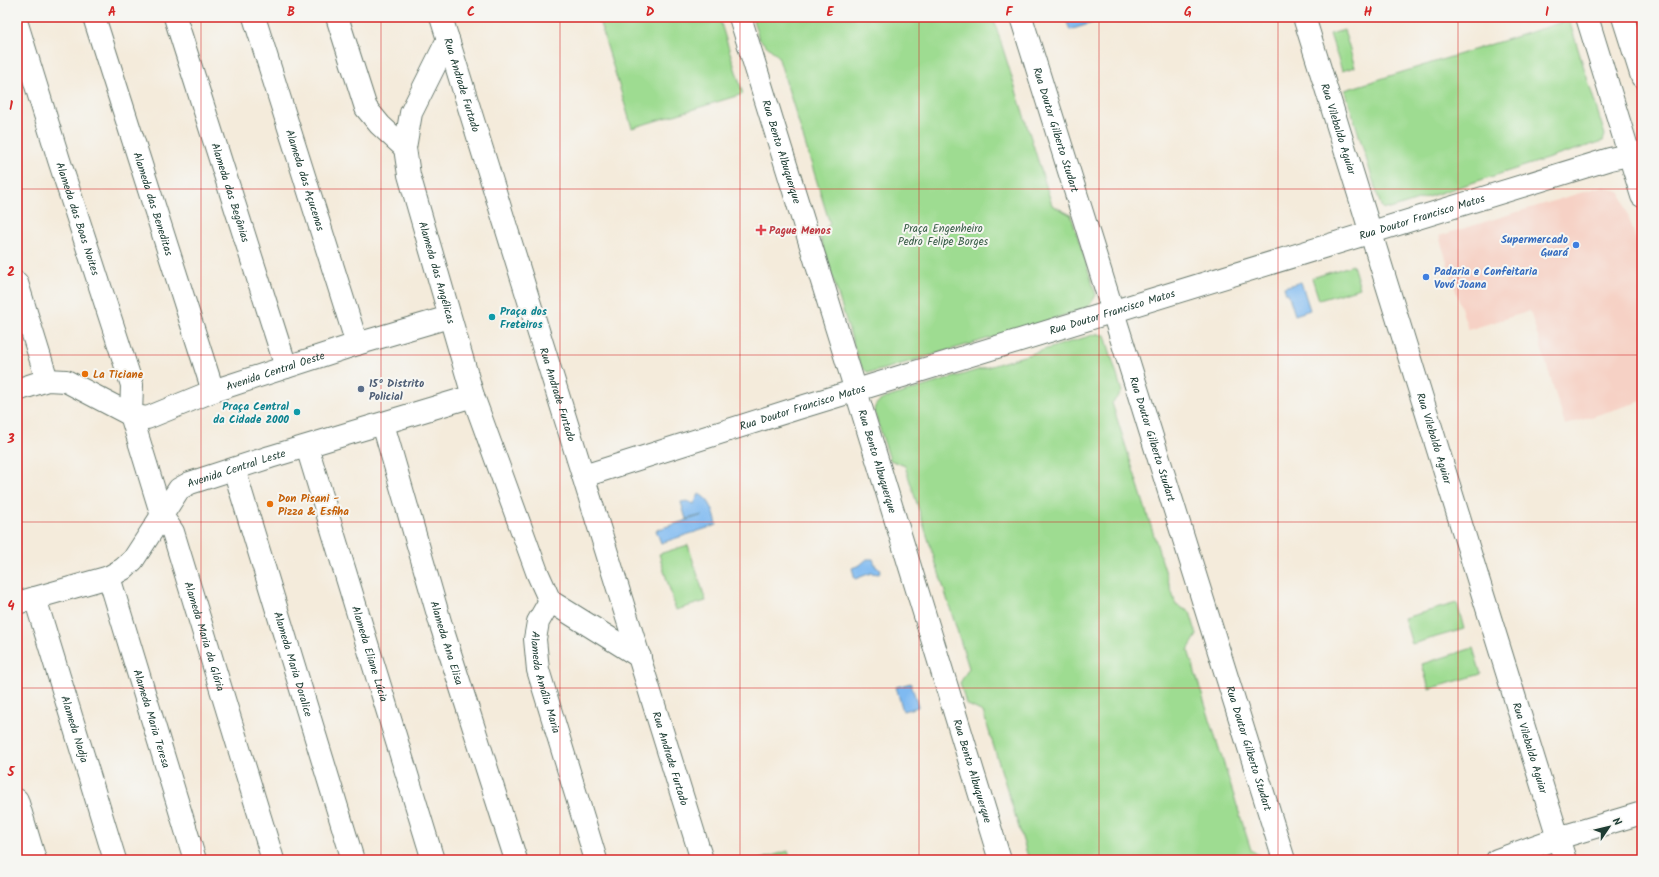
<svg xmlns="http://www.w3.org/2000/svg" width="1659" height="877" font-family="Kalam,sans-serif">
  <rect width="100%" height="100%" fill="#f6f6f2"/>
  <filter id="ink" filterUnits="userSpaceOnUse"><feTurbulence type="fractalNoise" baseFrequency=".025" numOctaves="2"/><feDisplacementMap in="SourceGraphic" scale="8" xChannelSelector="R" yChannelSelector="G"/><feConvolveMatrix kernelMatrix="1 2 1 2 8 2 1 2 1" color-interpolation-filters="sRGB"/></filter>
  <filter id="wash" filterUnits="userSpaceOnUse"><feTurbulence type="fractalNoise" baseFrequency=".012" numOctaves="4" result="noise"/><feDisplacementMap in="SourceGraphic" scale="16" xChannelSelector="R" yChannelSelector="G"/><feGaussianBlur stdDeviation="0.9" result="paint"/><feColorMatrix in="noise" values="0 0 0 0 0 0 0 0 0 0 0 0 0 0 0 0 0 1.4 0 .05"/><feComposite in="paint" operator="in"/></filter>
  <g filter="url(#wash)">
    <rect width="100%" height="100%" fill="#f4ebdb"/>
    <path fill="#f6d1c5" d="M 1603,186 L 1621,193 L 1642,258 L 1642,401 L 1565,425 L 1530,311 L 1468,330 L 1439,236 Z"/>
    <path fill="#9edc91" stroke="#5e8c62" d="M 598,17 L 719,17 L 743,94 L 632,128 Z
      M 752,17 L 993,17 L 1052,205 L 1071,215 L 1096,295 L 1090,305 L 1083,309 L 1032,326 L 874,372 L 867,372 L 862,367 L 858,359 L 819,233 L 830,224 L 778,56 L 759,39 Z
      M 1569,20 L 1605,135 L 1603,141 L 1390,209 L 1382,208 L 1380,203 L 1345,90 Z
      M 1344,30 L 1355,67 L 1342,71 L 1330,34 Z
      M 1353,265 L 1360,288 L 1319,300 L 1312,278 Z
      M 1096,334 L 1105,335 L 1122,392 L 1112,403 L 1176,605 L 1190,612 L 1197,635 L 1188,650 L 1251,850 L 1267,860 L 1029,860 L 983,712 L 966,704 L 960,683 L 969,668 L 905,466 L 890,460 L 874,411 C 875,403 879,401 886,398 Z
      M 688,545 L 706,601 L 676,610 L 659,554 Z
      M 1457,603 L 1464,629 L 1412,644 L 1404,618 Z
      M 1473,648 L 1481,674 L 1429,689 L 1422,664 Z
      M 788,851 L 791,860 L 758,860 Z"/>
    <path fill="#7fbaf1" stroke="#4f7c92" d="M 1065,17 L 1111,17 L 1070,30 Z
      M 1301,282 L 1310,310 L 1295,315 L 1288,293 L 1286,294 L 1284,287 Z
      M 699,494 C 711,500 714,512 717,525 L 661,543 L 656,530 L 703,515 L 686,519 L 681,502 L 687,501 L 694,504 Z
      M 867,559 L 873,559 L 876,567 L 881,569 L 879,574 L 871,573 L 855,579 L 852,568 L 860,565 Z
      M 911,683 L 918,707 L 903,711 L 896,687 Z"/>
  </g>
  <g filter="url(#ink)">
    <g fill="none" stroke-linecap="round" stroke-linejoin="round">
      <defs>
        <g id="minor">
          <path id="s1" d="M 94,17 L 213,391"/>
          <path id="s2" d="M 175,17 L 286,367"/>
          <path id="s3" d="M 254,17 L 357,344"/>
          <path d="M 337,17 L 366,108 L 380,125 L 405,148"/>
          <path id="s4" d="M 441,17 L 702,860"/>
          <path id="s5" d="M 740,17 L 856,391 L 1000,860"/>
          <path id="s6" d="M 1021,17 L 1284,860"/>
          <path id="s7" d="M 1304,17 L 1565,860"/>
          <path id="s8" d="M 17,24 L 59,160 L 132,385 L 131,415 L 162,516 L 173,532 L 273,860"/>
          <path id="s9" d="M 448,39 L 411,113 L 405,148 L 409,175 L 473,396 L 537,572 L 550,601"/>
          <path d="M 17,283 L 47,380"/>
          <path id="s10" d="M 17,390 L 47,380 L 66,381 L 131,415 L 147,418 L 213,391 L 357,344 L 449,317"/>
          <path id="s11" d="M 383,424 L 441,625 L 516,860"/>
          <path id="s12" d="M 307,447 L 433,860"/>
          <path id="s13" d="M 234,469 L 353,860"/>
          <path id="s14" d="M 584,476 L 795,409 L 1610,159 L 1642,152"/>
          <path id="s15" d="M 109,577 L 195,860"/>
          <path id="s16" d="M 35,598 L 115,860"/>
          <path id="s17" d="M 550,601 L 538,622 L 535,639 L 538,670 L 596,860"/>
          <path d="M 550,601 L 640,657"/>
          <path id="s18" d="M 17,603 L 109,577 L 123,569 L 133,560 L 179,489 L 190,483 L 270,457 L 473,396"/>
          <path d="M 17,800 L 35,860"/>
          <path d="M 1497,860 L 1558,838 L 1642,813"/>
        </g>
        <path id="major" d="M 1587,17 L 1642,196
          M 1623,17 L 1642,77"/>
      </defs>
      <use href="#minor" stroke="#6a7a6e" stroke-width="24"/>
      <use href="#major" stroke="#6a7a6e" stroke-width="24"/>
      <use href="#minor" stroke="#fff" stroke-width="22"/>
      <use href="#major" stroke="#fff" stroke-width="22"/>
    </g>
  </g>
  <path fill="none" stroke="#d62828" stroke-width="1" stroke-opacity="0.55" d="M 201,17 L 201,860M 381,17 L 381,860M 560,17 L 560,860M 740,17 L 740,860M 919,17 L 919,860M 1099,17 L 1099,860M 1278,17 L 1278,860M 1458,17 L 1458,860M 17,189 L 1642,189M 17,355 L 1642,355M 17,522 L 1642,522M 17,688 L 1642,688"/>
  <path fill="#e0444e" stroke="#f6f6f2" stroke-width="1.5" d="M759 224h4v4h4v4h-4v4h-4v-4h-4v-4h4z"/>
  <g fill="#3f7fe0" stroke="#f6f6f2" stroke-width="1.5">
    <circle cx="1576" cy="245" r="4"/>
    <circle cx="1426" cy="277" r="4"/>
  </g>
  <g fill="#0f9aa8" stroke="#f6f6f2" stroke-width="1.5">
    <circle cx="492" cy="317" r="4"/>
    <circle cx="297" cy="412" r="4"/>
  </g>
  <g fill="#e8710a" stroke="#f6f6f2" stroke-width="1.5">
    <circle cx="85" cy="374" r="4"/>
    <circle cx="270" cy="504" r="4"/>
  </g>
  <circle fill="#5c6f8a" stroke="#f6f6f2" stroke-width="1.5" cx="361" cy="389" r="4"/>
  <g text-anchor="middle" stroke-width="4" stroke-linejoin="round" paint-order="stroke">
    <g font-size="11" fill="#1f3d34" stroke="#f6f6f2">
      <text dy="4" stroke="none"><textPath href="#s4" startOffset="71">Rua Andrade Furtado</textPath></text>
      <text dy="4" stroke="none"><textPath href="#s6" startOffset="118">Rua Doutor Gilberto Studart</textPath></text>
      <text dy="4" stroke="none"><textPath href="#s7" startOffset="117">Rua Vilebaldo Aguiar</textPath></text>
      <text dy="4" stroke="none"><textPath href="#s5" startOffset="141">Rua Bento Albuquerque</textPath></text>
      <text dy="4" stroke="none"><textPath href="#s3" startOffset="171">Alameda das Açucenas</textPath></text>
      <text dy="4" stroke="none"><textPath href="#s2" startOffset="184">Alameda das Begônias</textPath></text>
      <text dy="4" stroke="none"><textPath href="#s1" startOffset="196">Alameda das Beneditas</textPath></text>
      <text dy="4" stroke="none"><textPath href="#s14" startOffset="877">Rua Doutor Francisco Matos</textPath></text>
      <text dy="4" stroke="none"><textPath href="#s8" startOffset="204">Alameda das Boas Noites</textPath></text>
      <text dy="4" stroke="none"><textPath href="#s9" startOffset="247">Alameda das Angélicas</textPath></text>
      <text dy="4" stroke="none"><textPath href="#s14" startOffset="553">Rua Doutor Francisco Matos</textPath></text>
      <text dy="4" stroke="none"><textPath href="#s10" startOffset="277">Avenida Central Oeste</textPath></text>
      <text dy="4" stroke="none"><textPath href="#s4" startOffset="395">Rua Andrade Furtado</textPath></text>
      <text dy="4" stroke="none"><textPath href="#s14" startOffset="229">Rua Doutor Francisco Matos</textPath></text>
      <text dy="4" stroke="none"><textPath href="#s6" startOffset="442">Rua Doutor Gilberto Studart</textPath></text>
      <text dy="4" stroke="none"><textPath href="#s7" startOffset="441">Rua Vilebaldo Aguiar</textPath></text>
      <text dy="4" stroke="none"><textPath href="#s5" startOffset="465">Rua Bento Albuquerque</textPath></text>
      <text dy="4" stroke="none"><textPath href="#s18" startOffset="271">Avenida Central Leste</textPath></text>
      <text dy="4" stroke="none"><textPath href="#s8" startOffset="643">Alameda Maria da Glória</textPath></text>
      <text dy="4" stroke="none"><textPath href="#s11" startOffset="228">Alameda Ana Elisa</textPath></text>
      <text dy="4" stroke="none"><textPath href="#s12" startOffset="216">Alameda Eliane Lúcia</textPath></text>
      <text dy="4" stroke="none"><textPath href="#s13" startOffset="204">Alameda Maria Doralice</textPath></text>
      <text dy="4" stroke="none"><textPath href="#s17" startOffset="86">Alameda Amália Maria</textPath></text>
      <text dy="4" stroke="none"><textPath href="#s15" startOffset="148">Alameda Maria Teresa</textPath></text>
      <text dy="4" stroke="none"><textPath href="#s16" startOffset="137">Alameda Nadja</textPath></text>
      <text dy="4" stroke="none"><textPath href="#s6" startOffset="766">Rua Doutor Gilberto Studart</textPath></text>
      <text dy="4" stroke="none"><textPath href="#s7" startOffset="765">Rua Vilebaldo Aguiar</textPath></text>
      <text dy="4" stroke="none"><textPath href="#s4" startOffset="776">Rua Andrade Furtado</textPath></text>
      <text dy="4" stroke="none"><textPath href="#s5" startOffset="789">Rua Bento Albuquerque</textPath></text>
    </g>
    <g font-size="11" fill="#385d47" stroke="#f6f6f2">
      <text x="943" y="232">Praça Engenheiro<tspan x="943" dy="13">Pedro Felipe Borges</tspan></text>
    </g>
    <g font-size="11" font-weight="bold" fill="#be3a42" stroke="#f6f6f2" text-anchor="start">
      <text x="769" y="234">Pague Menos</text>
    </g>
    <g font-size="11" font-weight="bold" fill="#366cbe" stroke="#f6f6f2" text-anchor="end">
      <text x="1568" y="243">Supermercado<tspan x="1568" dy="13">Guará</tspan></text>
      <text x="1434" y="275" text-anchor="start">Padaria e Confeitaria<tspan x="1434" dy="13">Vovó Joana</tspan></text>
    </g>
    <g font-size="11" font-weight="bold" fill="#0d838f" stroke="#f6f6f2" text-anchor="start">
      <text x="500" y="315">Praça dos<tspan x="500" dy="13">Freteiros</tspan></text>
      <text x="289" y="410" text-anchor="end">Praça Central<tspan x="289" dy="13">da Cidade 2000</tspan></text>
    </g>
    <g font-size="11" font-weight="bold" fill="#c56008" stroke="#f6f6f2" text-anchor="start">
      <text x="93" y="378">La Ticiane</text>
      <text x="278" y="502">Don Pisani -<tspan x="278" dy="13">Pizza &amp; Esfiha</tspan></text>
    </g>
    <g font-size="11" font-weight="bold" fill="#4e5e75" stroke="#f6f6f2" text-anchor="start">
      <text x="369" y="387">15º Distrito<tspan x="369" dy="13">Policial</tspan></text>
    </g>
  </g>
  <rect width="1659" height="877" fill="none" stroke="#f6f6f2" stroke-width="44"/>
  <g transform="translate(1609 827) rotate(55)" stroke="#f6f6f2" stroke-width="3" paint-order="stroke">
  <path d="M0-3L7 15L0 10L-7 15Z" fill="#1f3d34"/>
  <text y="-6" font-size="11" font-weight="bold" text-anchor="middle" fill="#1f3d34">N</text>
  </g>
  <rect x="22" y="22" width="1615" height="833" fill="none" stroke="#d62828" stroke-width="1.5"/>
  <g font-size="13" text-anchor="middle" font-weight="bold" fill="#d62828">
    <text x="112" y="16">A</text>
    <text x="291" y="16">B</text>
    <text x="471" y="16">C</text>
    <text x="650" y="16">D</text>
    <text x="830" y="16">E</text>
    <text x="1009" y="16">F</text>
    <text x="1188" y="16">G</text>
    <text x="1368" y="16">H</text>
    <text x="1547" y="16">I</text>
    <text x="11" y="110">1</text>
    <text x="11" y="276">2</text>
    <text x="11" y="443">3</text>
    <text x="11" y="610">4</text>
    <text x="11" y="776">5</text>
  </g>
</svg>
